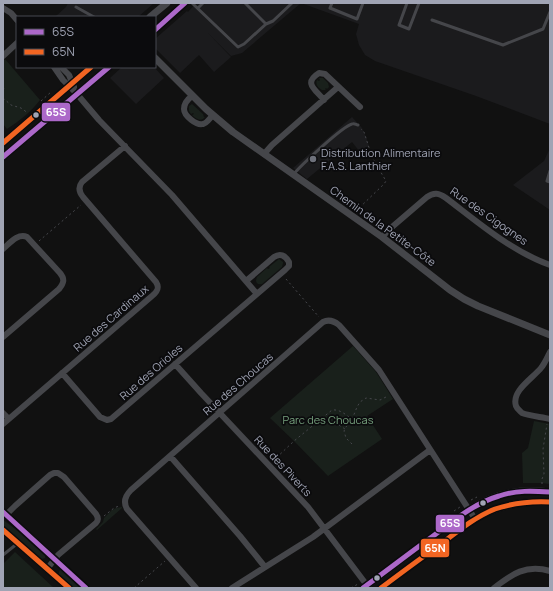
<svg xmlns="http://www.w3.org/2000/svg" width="553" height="591" font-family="Manrope,sans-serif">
  <rect width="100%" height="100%" fill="#111"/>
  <path fill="#1b1b1d" d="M 68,3 L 154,3 L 138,17 L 57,17 L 56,16 L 66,7 Z
    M 196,3 L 550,3 L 550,124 L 476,96 L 375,61 L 365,55 L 359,45 L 356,34 L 359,24 L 301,3 L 242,53 L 231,56 L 207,32 L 231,57 L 214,72 L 199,55 L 180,73 L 155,48 L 155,39 L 187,11 L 188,12 Z
    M 122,67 L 154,67 L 164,78 L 136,104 L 110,78 Z
    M 352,117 L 362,128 L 366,137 L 369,146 L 360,152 L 352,142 L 307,179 L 293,168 Z
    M 550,148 L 550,210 L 513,185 L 544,161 Z"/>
  <path fill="#19201b" d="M 5,59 L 40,100 C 32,111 19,121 7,129 L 3,124 L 3,61 Z
    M 319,78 L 323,78 L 328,83 L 329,87 L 327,89 L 326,88 L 325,89 L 326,90 L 322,90 C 318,88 315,84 317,80 L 319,81 L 320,80 Z
    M 192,104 L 203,114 L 204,117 L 205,117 L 203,119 C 199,121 195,118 192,115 L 194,114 L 193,113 L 191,114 L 189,111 L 189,106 Z
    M 279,259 L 283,262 L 283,263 L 282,267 L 262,284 C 259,285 256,284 256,280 L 257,277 L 267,268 L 268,269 L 270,268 L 269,267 Z
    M 353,346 L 376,372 L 393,399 L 367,416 L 382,439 L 328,476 L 294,441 L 270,418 Z
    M 534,421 L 550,424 L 550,484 L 542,483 L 523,483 L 522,453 L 528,448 Z
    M 122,507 L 122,508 L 97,530 L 96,529 L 103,522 L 104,518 L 112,510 L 116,508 Z
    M 3,520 L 21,533 L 45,554 L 45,558 L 42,559 L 40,558 L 3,525 Z
    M 15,552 L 54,588 L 3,588 L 3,564 Z
    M 60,570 L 62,570 L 84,588 L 74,588 L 59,575 L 59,572 Z"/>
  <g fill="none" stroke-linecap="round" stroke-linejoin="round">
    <path stroke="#46474c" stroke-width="1" stroke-dasharray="2 3" stroke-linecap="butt" d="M 3,82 L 3,84
      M 3,87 L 4,89 L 3,90
      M 3,98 L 11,105 L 21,108 L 28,113
      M 41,101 L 51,92
      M 331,188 L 330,190 L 335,195
      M 356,211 L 384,184 L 386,181 L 372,157 L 364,132 L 361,129
      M 39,241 L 81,205
      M 286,279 L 319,317
      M 339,425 L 345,429
      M 352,444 L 346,438 L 344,431 L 346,427 L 353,417 L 357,407 L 360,402 L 366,398 L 380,400 L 388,396
      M 273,461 L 294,441 L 332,410 C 340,409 346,415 352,419
      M 542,484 L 542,479 L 544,474 L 543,449 L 547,424
      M 471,500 L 477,497
      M 454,511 L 460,507
      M 104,516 L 114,508 L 119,506
      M 134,588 L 165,561
      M 351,588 L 358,584"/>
    <path stroke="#45464a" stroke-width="3" d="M 192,3 L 238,47 L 244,44 L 266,24 L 245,3
      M 332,3 L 330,8 L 357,19 L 363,3
      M 407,3 L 399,25 L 409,29 L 419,3
      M 76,7 L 94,17
      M 198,8 L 203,3
      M 432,20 L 503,45 L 543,29 L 550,12
      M 266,24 L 273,21 L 292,3
      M 550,171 L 547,181 L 550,182
      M 293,175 C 300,166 343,126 352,124 C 354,123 355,124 358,125
      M 3,555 L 18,543"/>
    <path stroke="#45464a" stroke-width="6" d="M 3,8 L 11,13 L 17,20
      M 3,56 L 17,43
      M 54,67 L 63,80 L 77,94 L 99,120 L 172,195 L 257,294
      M 61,67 L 69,75 L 74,87
      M 192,96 C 188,99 184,103 184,109 C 184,116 197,126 203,124 C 207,123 210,118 213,115
      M 324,100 C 315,89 303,83 319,73 L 325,74 L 360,107
      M 264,154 L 272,145 L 338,87
      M 382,237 L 392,227 L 427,197 C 434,192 439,193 446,198 C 479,223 511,251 550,265
      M 3,249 C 10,243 18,233 27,237 L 60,273 C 65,279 64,283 59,289 L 3,337
      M 550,352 C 547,358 545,363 541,368 C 533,378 511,391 516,406 C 517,409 520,411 522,413 C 530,416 542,417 550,419
      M 175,364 L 201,393 L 308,507 L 369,588
      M 62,373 L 100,417 L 107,420 L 111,419 L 285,270 L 289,266 L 289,262 C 285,255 280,253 274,257 L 246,281
      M 3,413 L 9,419
      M 3,424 L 152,296 C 157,292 160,288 156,282 L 83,197 C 79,192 78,187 82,182 L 125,146
      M 170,456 L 240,536 L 265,567
      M 6,515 L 15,506 L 50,475 L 54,473 L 58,473 L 64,477 L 96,514 C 98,517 99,520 96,523 L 58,555 L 47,569
      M 196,588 L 127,509 C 123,502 125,496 131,490 L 323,322 C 329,319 334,321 339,325 L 379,370 L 475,519
      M 232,588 L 313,537 L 430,450
      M 494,588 C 512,574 526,564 550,571"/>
    <path stroke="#45464a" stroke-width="7" d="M 150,17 L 167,3
      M 155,30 L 185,3
      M 155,58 L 206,109 L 233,132 L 382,237 L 450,290 L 464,299 L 478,306 L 550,335
      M 3,143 L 91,67
      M 3,157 L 109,67
      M 3,512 L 55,559 L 64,568 L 86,588
      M 3,530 L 69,588
      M 363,588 C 386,572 407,555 429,539 C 470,508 495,485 550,492
      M 381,588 L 467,524 C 491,507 520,500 550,502"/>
    <defs>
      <path id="bus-1" d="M 155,30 L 185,3
        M 3,157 L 109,67
        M 3,512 L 86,588
        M 363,588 C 385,572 407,555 429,539 C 451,523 472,504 499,496 C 516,490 533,491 550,492"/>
      <path id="bus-2" d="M 3,143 L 91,67
        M 3,530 L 69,588
        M 381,588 C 401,573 421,558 441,544 C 458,531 475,517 495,509 C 513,503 531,501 550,502"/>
    </defs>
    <use href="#bus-1" stroke="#0b0b0d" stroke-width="8"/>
    <use href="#bus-2" stroke="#0b0b0d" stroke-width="8"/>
    <use href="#bus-1" stroke="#ac68c9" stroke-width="5"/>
    <use href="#bus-2" stroke="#f26522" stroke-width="5"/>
  </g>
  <g fill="#a0a4b4" stroke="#0b0b0d" stroke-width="1.5">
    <circle cx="36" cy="115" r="3.5"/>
    <circle cx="483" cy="503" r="3.5"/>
    <circle cx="377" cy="578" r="3.5"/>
  </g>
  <circle fill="#6e717b" stroke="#0b0b0d" stroke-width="1.5" cx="313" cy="159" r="4"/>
  <g text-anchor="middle" stroke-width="3.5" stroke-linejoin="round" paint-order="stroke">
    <g font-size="11" fill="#a0a4b4" stroke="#0b0b0d" text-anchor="start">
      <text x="321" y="157">Distribution Alimentaire<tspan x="321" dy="13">F.A.S. Lanthier</tspan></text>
    </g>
    <g font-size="11" fill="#a0a4b4" stroke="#0b0b0d">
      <text transform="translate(489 216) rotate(35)" y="4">Rue des Cigognes</text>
      <text transform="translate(383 226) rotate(36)" y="4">Chemin de la Petite-Côte</text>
      <text transform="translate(111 318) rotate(-41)" y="4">Rue des Cardinaux</text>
      <text transform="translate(151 372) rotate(-41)" y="4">Rue des Orioles</text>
      <text transform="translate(238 384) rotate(-41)" y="4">Rue des Choucas</text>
      <text transform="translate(283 466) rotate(47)" y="4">Rue des Piverts</text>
    </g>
    <g font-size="11" fill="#76a07d" stroke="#0b0b0d">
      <text x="328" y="424">Parc des Choucas</text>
    </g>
  </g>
  <g stroke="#0b0b0d" stroke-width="1.5">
    <rect x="41" y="102" width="30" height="20" rx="4" fill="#ac68c9"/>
    <rect x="435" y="514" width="30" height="19" rx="4" fill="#ac68c9"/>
    <rect x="420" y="538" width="30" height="20" rx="4" fill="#f26522"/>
  </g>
  <g font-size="11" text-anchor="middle" font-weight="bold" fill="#fff">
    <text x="56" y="116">65S</text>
    <text x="450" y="527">65S</text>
    <text x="435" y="552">65N</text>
  </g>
  <rect width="553" height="591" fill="none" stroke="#a0a4b4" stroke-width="8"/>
  <rect x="16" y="16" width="140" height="52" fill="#0b0b0d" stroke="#474850"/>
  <rect x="24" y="29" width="20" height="6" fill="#ac68c9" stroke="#474850"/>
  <text x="52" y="36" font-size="12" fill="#a0a4b4">65S</text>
  <rect x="24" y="49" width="20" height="6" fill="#f26522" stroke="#474850"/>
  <text x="52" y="56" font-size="12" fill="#a0a4b4">65N</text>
</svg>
